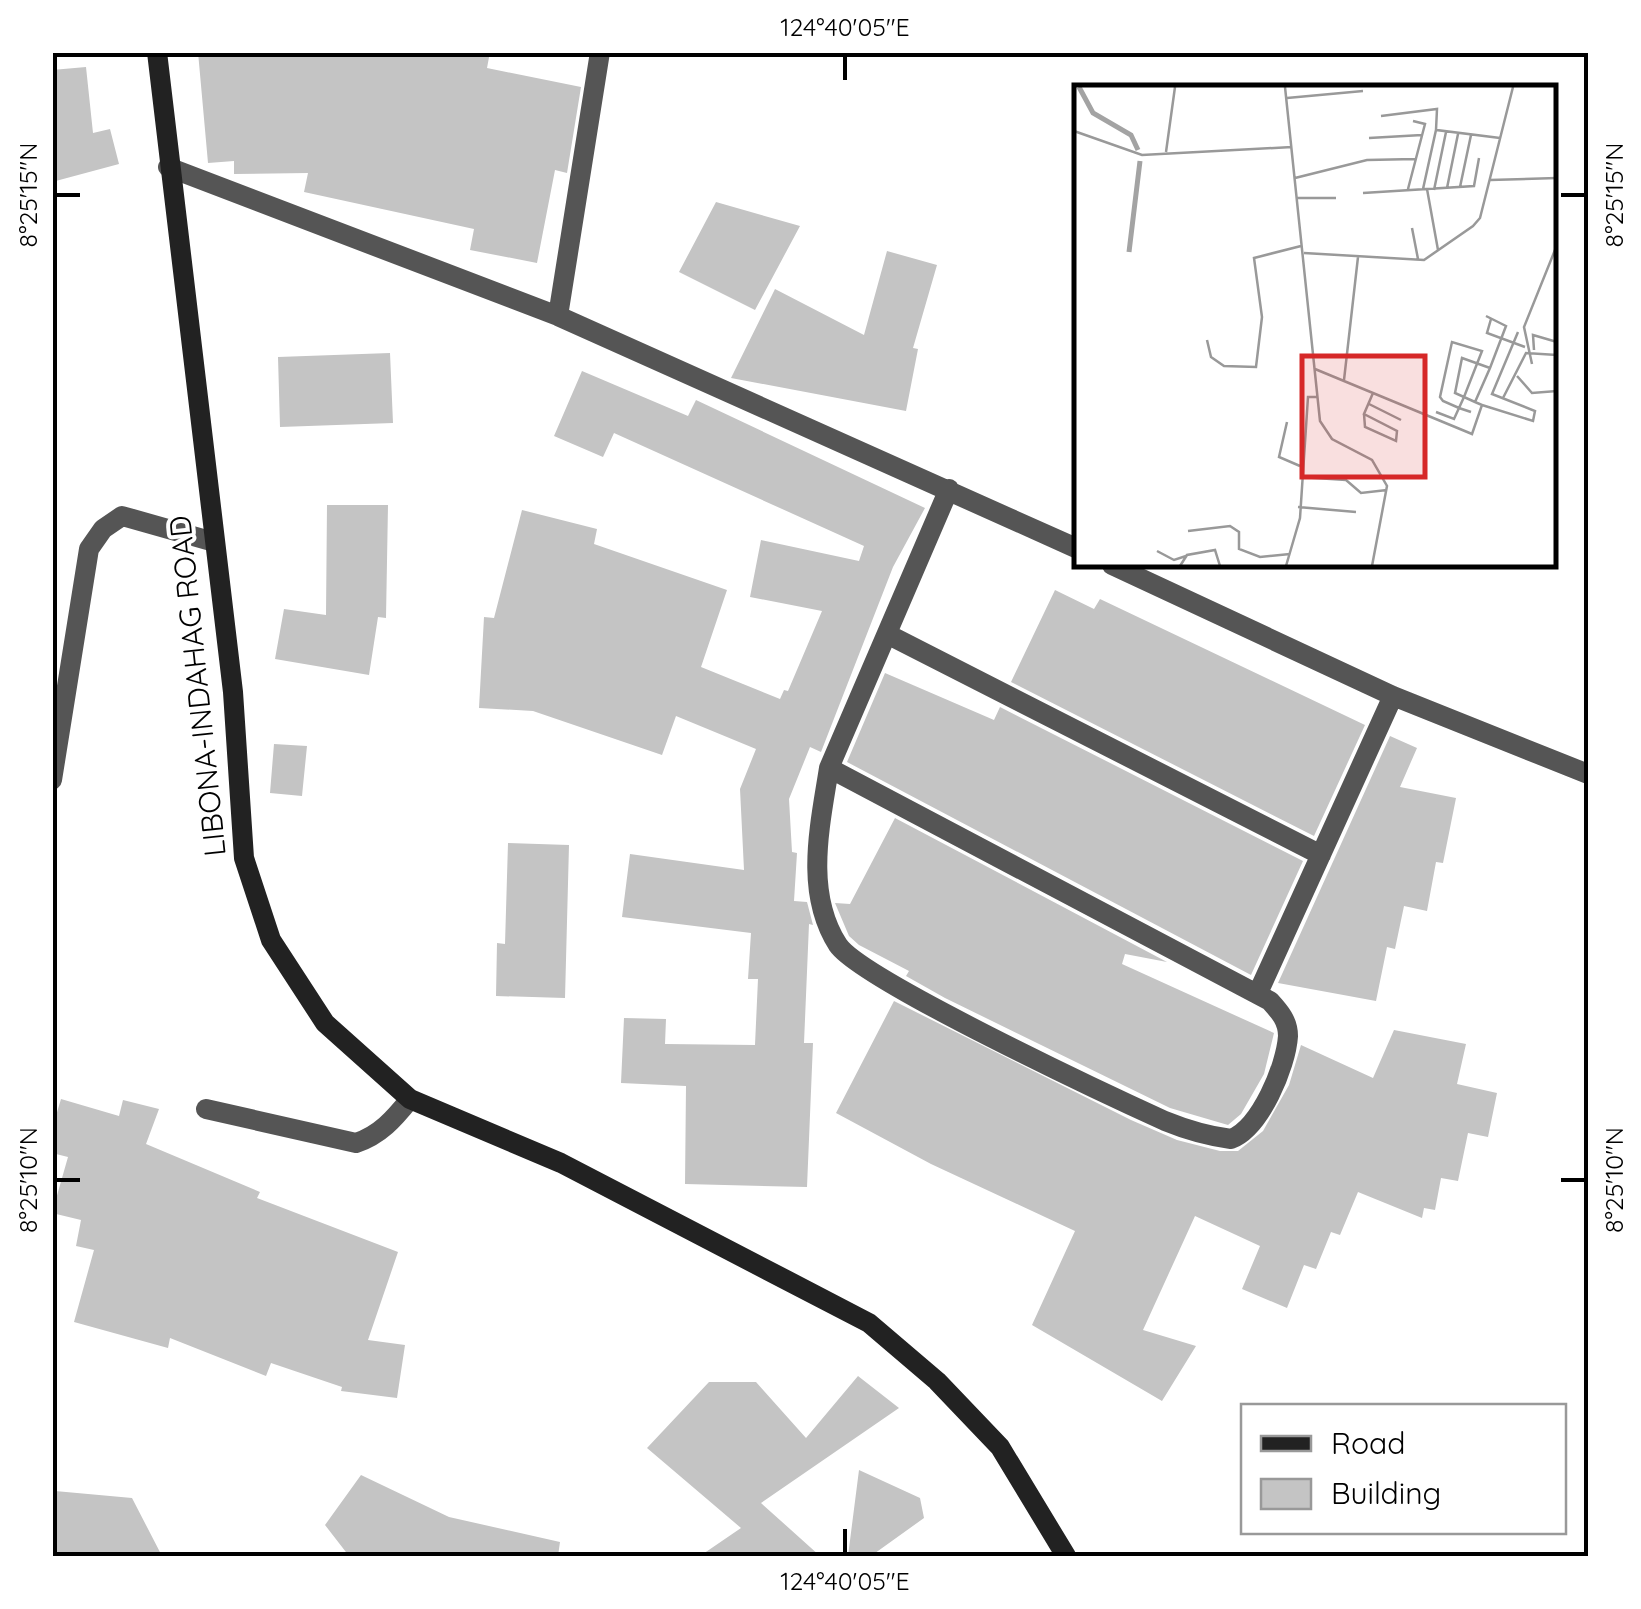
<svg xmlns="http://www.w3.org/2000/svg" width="1641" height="1609" font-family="Quicksand,sans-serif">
  <rect width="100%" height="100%" fill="#fff"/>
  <path fill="#c4c4c4" d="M 198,52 L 490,52 L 487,68 L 581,87 L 567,173 L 555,170 L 537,263 L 470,250 L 474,229 L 304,192 L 308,173 L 234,174 L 234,161 L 208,163 Z
    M 86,67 L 93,133 L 110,129 L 119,164 L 52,182 L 52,70 Z
    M 716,202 L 800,226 L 755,310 L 679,272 Z
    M 887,251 L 937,265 L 913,348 L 918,349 L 906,411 L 731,378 L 775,289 L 864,335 Z
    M 390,353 L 393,423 L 280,427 L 278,357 Z
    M 582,371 L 688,416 L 696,400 L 925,508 L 893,567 L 821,752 L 810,747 L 789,799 L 792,852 L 797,853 L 794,901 L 807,902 L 813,925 L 809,924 L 804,1043 L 813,1043 L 807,1187 L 685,1184 L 686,1086 L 621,1083 L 624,1018 L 666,1019 L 665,1044 L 755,1045 L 758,979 L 748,979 L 751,933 L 622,917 L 630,854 L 744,870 L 740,789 L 756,749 L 676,716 L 662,755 L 533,711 L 479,708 L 484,617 L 494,618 L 522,510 L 597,529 L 594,544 L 727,590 L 701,667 L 780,699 L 784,690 L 788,691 L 822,611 L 750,597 L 761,540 L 859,561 L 864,546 L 614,433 L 603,457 L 554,436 Z
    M 327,505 L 388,505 L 386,618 L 378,617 L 369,675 L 275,659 L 284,609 L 326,615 Z
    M 1055,590 L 1094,609 L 1100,599 L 1365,725 L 1314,836 L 1011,682 Z
    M 885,673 L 994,720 L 1000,707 L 1303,861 L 1251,975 L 847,762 Z
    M 1390,736 L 1417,748 L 1400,787 L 1456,798 L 1443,863 L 1436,862 L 1427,911 L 1404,906 L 1395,949 L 1387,947 L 1376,1001 L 1278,983 Z
    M 274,744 L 307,746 L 302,796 L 270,793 Z
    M 895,818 L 1167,962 L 1125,954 L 1122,964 L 1274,1033 L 1264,1074 L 1241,1114 L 1228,1125 L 1170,1108 L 945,998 L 906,976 L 909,971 L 859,945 L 849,936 L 835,903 L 850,904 Z
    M 508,843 L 569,845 L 565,998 L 496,996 L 497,943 L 505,944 Z
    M 894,1001 L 1131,1120 L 1177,1140 L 1220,1151 L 1238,1151 L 1263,1131 L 1289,1085 L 1301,1045 L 1373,1078 L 1394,1030 L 1466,1044 L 1457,1084 L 1497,1093 L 1488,1137 L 1468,1133 L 1458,1181 L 1441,1178 L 1435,1210 L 1424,1208 L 1422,1218 L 1358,1192 L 1340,1235 L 1331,1232 L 1316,1269 L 1304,1265 L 1287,1308 L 1242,1289 L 1260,1246 L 1195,1216 L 1143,1330 L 1196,1346 L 1162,1401 L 1032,1325 L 1075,1231 L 931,1164 L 836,1113 Z
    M 61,1099 L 119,1116 L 123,1100 L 159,1109 L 146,1144 L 260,1192 L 257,1198 L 398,1252 L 368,1340 L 405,1345 L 397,1398 L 341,1391 L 342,1387 L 271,1363 L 266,1376 L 170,1338 L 168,1348 L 74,1322 L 94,1250 L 76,1246 L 81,1220 L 52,1213 L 68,1157 L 52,1153 L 52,1129 Z
    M 858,1376 L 899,1408 L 761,1503 L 820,1556 L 700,1556 L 741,1528 L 647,1448 L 709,1382 L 756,1382 L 806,1438 Z
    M 859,1470 L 920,1498 L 924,1518 L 871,1556 L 848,1556 Z
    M 361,1475 L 449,1517 L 560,1542 L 558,1556 L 349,1556 L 325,1525 Z
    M 55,1491 L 132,1498 L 162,1556 L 55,1556 Z"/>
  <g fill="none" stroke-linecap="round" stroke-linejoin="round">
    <path stroke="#555" stroke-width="20" d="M 168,167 L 558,316 L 1076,548
      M 558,316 L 600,52
      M 1112,565 L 1393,696 L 1588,774
      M 889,635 L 1321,855
      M 829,768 C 820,826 804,892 838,945 C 862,980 1112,1097 1165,1121 C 1187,1130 1208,1136 1231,1139 C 1260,1128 1286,1067 1288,1036 C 1288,1021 1280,1012 1270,1001 L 829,768 L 949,489
      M 52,780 L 89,549 L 103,529 L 122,516 L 214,542
      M 1258,993 L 1393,696
      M 206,1109 L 356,1143 C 380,1135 394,1119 410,1099"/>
    <path stroke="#222" stroke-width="20" d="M 157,52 L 233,692 L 244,858 L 271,940 L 325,1023 L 410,1099 L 561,1163 L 869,1323 L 937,1381 L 1000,1447 L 1066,1556"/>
  </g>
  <path fill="none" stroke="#000" stroke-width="4" d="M 845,55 L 845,80M 55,195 L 80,195M 1561,195 L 1586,195M 55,1180 L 80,1180M 1561,1180 L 1586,1180M 845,1529 L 845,1554"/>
  <g text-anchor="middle" stroke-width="8" stroke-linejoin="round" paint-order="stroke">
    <g font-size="30" fill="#000" stroke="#fff">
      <text transform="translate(198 686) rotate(-96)" y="10">LIBONA-INDAHAG ROAD</text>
    </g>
  </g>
  <g transform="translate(1074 85)">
    <rect width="482" height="482" fill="#fff"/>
    <path fill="none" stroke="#a3a3a3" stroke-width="5" d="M 5,2 L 19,28 L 57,50 L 64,65M 55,167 L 66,76"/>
    <path fill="none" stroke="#999" stroke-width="2.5" d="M 211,2 L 246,336 L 258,354 L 298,375 L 313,401 L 298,481M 213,13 L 289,6M 307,31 L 363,24 L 362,45M 0,46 L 68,70 L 218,62M 295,53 L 348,50M 92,67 L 101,2M 221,93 L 293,75 L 341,74M 416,95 L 483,93M 386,102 L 397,50M 373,103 L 384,49M 334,104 L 351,39 L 339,36M 349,104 L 362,45 L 426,53M 353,104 L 364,165M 360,105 L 372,47M 289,108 L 400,101 L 405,73M 223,113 L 262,113M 338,143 L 344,174M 230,168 L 350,175 L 399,141 L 406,133 L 439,2M 412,231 L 432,241 L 416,283 L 401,317 L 381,308 L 388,273 L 416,283M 417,234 L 413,248 L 451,262M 133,255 L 137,272 L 150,281 L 182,282 L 188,232 L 180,173 L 227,161M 460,265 L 459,250 L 483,257M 458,279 L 450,242 L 483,160M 241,284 L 398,349 L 408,320 L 401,317M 443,291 L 458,308 L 483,306M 270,295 L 284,172M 429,313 L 452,268 L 483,270M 295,319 L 327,335M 408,320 L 459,336 L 461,326 L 418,309 L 444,247M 362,327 L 380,334 L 390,312 L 408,266 L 378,257 L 366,312 L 369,316 L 385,323 L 397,327M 290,329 L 291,342 L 322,356 L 323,346 L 290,329 L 299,308M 213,337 L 205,372 L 226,381M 226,392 L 272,395 L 287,408 L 313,405M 224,422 L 282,427M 114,446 L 156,441 L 165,447 L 165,464 L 186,472 L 216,469M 83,466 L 100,475 L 112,471M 106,481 L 113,470 L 141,465 L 146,481M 212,481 L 226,433 L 234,312 L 244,312"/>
    <path fill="#d62828" fill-opacity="0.15" stroke="#d62828" stroke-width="5" d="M 228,271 L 351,271 L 351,392 L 228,392 Z"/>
    <rect width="482" height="482" fill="none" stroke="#000" stroke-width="5"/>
  </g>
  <rect width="1641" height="1609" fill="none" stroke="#ffffff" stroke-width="110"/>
  <rect x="1241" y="1404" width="325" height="130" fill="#ffffff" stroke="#999999" stroke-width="2.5"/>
  <rect x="1261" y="1436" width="50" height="15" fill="#222222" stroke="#999999" stroke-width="2.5"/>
  <text x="1331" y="1454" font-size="30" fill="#000000">Road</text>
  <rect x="1261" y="1479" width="50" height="30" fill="#c4c4c4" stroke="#999999" stroke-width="2.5"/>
  <text x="1331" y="1504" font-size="30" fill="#000000">Building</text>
  <rect x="55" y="55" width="1531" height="1499" fill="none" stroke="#000" stroke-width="4"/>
  <g font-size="25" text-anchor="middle" fill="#000">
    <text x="845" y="36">124°40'05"E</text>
    <text transform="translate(28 195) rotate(-90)" y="9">8°25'15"N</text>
    <text transform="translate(1614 195) rotate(-90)" y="9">8°25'15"N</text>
    <text transform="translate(28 1180) rotate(-90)" y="9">8°25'10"N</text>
    <text transform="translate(1614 1180) rotate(-90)" y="9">8°25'10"N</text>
    <text x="845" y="1590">124°40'05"E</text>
  </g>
</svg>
